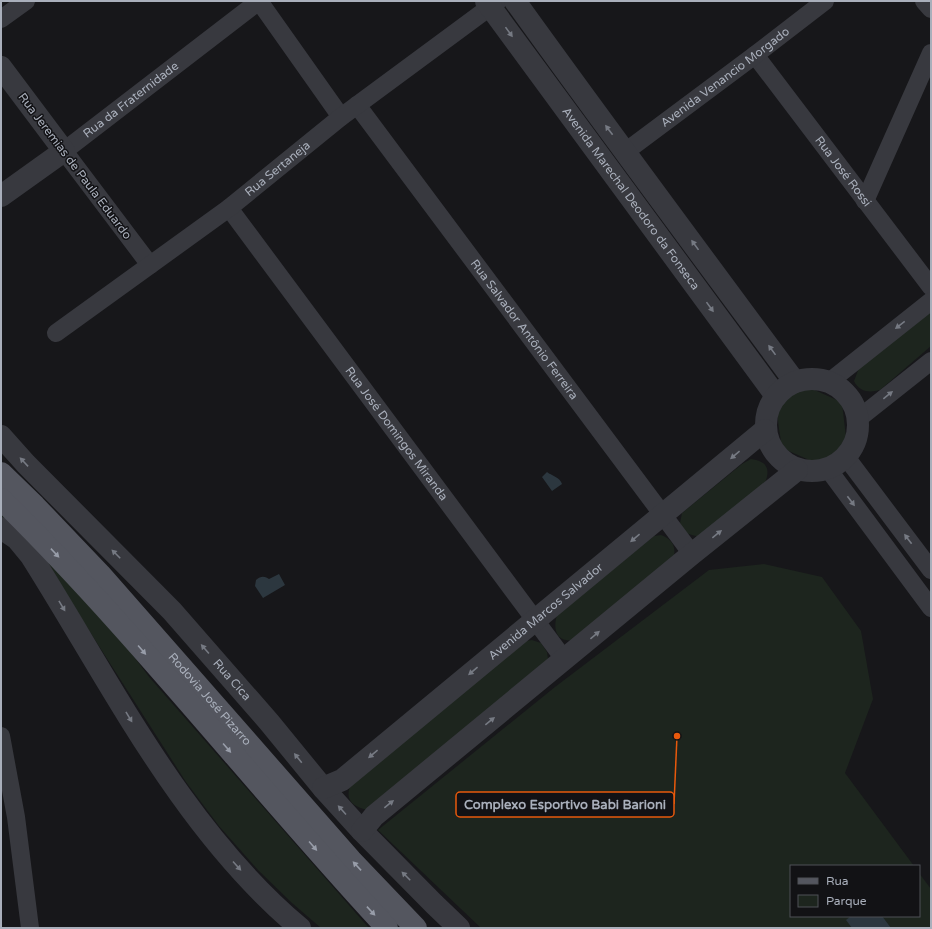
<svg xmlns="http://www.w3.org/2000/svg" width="932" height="929" font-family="'Varela Round',sans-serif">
  <rect width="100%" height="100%" fill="#17171a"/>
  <path fill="#1d251e" d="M 931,310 L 931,346 L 880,390 C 870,393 859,392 854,381 L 859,368 Z
    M 808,387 L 839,401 L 842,403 L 846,437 L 840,450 L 830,459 L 816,463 L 782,448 C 781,439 777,421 778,413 C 780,398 795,390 808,387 Z
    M 751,459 C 766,461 771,468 765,483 L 699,537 L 685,533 L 680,523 L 682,513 L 742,464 Z
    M 1,507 L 94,604 L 150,678 L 369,928 L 321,928 L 292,903 L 258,870 L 219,826 L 186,782 L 56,579 L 1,518 Z
    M 661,535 C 671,539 676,545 674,556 L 576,640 C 558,643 552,632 557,615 L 654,536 Z
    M 764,564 L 822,577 L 861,631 L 873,699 L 845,773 L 914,866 L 791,866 L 791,916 L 919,916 L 919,873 L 931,889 L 931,928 L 481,928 L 378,830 L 555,687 L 709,570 Z
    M 532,640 L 541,643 L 547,652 L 548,659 L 367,810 C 353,806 345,801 350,786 L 526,641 Z"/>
  <path fill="#2c373f" d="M 547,472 C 552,476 560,477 562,484 L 552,491 L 542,477 Z
    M 279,574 L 285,585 L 263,598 L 255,586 L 256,580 C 261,576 264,576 269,579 Z
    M 851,916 L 882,916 L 891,928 L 852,928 L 846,920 Z"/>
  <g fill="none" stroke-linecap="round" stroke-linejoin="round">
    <g stroke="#38393f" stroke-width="18">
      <path d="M 924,1 L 931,9"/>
      <path d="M 1,19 L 26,1"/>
      <path id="s1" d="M 755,55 L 931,287"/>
      <path id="s2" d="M 357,105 L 692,554"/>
      <path id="s3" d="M 625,152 L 755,55 L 825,1"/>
      <path d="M 865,201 L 931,53"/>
      <path id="s4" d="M 229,208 L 564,659"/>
      <path id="s5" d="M 150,265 L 64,151 L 259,1 L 341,117"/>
      <path id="s6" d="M 56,333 L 229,208 L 341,117 L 498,1"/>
      <path d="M 829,382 L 931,301"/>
      <path d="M 858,419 L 931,361"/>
      <path d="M 846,457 L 931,570"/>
      <path d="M 828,469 L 931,608"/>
      <path d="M 1,736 L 16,817 L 30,928"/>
    </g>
    <g stroke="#38393f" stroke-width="22">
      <path id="s7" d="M 486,1 L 776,396"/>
      <path d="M 515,1 C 607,129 701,255 795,382"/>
      <path d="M 1,67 L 64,151 L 1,196"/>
      <circle cx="812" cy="425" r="46"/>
      <path id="s8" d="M 1,436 L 26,464 L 172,611 L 269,722 L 323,788 L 362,831 L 434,904 L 459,928"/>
      <path d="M 1,528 L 17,539 L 31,556 C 112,684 182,829 300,928"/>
      <path id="s9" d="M 323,788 L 342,780 L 765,430"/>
      <path d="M 362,831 L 374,816 L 692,554 L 797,470"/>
    </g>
    <g stroke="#54565f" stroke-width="22">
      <path id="s10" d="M 1,473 L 35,506 L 100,574 L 351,860 L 416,928"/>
      <path d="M 1,499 C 138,634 256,787 387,928"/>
    </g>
  </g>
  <defs><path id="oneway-solid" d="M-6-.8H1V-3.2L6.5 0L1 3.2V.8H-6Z"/></defs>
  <g fill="#767a83">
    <use href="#oneway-solid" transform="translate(509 32) rotate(54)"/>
    <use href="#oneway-solid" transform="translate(609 130) rotate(-127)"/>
    <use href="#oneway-solid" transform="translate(695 245) rotate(-126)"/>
    <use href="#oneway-solid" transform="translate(710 307) rotate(54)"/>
    <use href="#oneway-solid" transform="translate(900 325) rotate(142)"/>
    <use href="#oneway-solid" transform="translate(772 350) rotate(-126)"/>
    <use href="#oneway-solid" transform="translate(888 395) rotate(-39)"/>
    <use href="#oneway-solid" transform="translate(735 455) rotate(140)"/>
    <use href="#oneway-solid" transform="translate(24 462) rotate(-133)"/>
    <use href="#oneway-solid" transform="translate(851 501) rotate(53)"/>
    <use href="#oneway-solid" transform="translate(717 534) rotate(-39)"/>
    <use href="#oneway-solid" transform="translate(635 538) rotate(140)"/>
    <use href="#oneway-solid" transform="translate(908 539) rotate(-127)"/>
    <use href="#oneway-solid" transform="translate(116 554) rotate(-135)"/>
    <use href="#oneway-solid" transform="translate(62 606) rotate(59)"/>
    <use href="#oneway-solid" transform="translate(595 635) rotate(-40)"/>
    <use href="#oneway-solid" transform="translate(205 649) rotate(-131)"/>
    <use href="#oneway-solid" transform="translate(473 671) rotate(140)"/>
    <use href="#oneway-solid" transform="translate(129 717) rotate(59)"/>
    <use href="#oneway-solid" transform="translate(490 721) rotate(-39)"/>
    <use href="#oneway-solid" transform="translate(373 754) rotate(140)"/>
    <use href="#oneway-solid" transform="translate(298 758) rotate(-129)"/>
    <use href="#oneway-solid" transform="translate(389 804) rotate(-39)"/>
    <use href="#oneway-solid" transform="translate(342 810) rotate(-132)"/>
    <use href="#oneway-solid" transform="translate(237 866) rotate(48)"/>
    <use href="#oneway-solid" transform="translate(406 876) rotate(-135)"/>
  </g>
  <g fill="#989da9">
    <use href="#oneway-solid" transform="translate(55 553) rotate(47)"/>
    <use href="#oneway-solid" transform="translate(142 650) rotate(49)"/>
    <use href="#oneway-solid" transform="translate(227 748) rotate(49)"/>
    <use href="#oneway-solid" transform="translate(313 846) rotate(49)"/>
    <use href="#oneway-solid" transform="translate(357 866) rotate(-133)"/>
    <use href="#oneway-solid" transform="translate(371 911) rotate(47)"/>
  </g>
  <g text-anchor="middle" stroke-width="3" stroke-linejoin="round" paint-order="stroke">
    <g font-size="12" fill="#a9afbb" stroke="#121215">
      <text dy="4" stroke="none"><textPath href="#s3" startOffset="125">Avenida Venancio Morgado</textPath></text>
      <text dy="4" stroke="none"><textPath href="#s5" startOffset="227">Rua da Fraternidade</textPath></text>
      <text transform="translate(75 166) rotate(53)" y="4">Rua Jeremias de Paula Eduardo</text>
      <text dy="4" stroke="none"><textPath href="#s6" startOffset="276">Rua Sertaneja</textPath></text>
      <text dy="4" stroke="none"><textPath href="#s1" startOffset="146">Rua José Rossi</textPath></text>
      <text dy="4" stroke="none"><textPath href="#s7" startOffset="245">Avenida Marechal Deodoro da Fonseca</textPath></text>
      <text dy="4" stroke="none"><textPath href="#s2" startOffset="280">Rua Salvador Antônio Ferreira</textPath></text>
      <text dy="4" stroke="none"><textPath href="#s4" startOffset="281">Rua José Domingos Miranda</textPath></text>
      <text dy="4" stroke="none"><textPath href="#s9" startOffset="285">Avenida Marcos Salvador</textPath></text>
      <text dy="4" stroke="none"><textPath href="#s8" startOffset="336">Rua Cica</textPath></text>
      <text dy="4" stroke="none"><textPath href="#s10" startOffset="308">Rodovia José Pizarro</textPath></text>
    </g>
  </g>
  <path fill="none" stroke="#e8590c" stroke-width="1.5" d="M677 736L674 804"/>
  <circle fill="#e8590c" stroke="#121215" stroke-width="1.5" cx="677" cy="736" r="4"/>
  <rect fill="#121215" stroke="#e8590c" stroke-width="1.5" x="456" y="792" width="218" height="25" rx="4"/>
  <g font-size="13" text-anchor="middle" font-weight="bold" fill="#a9afbb">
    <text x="565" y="809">Complexo Esportivo Babi Barioni</text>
  </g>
  <rect width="932" height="929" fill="none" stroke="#a9afbb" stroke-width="4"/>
  <rect x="790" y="865" width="130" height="52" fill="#121215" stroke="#4e5157"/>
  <rect x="798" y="878" width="20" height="6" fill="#54565f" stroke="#4e5157"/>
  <text x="826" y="885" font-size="12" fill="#a9afbb">Rua</text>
  <rect x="798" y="895" width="20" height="12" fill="#1d251e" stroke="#4e5157"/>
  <text x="826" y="905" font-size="12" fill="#a9afbb">Parque</text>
</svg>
